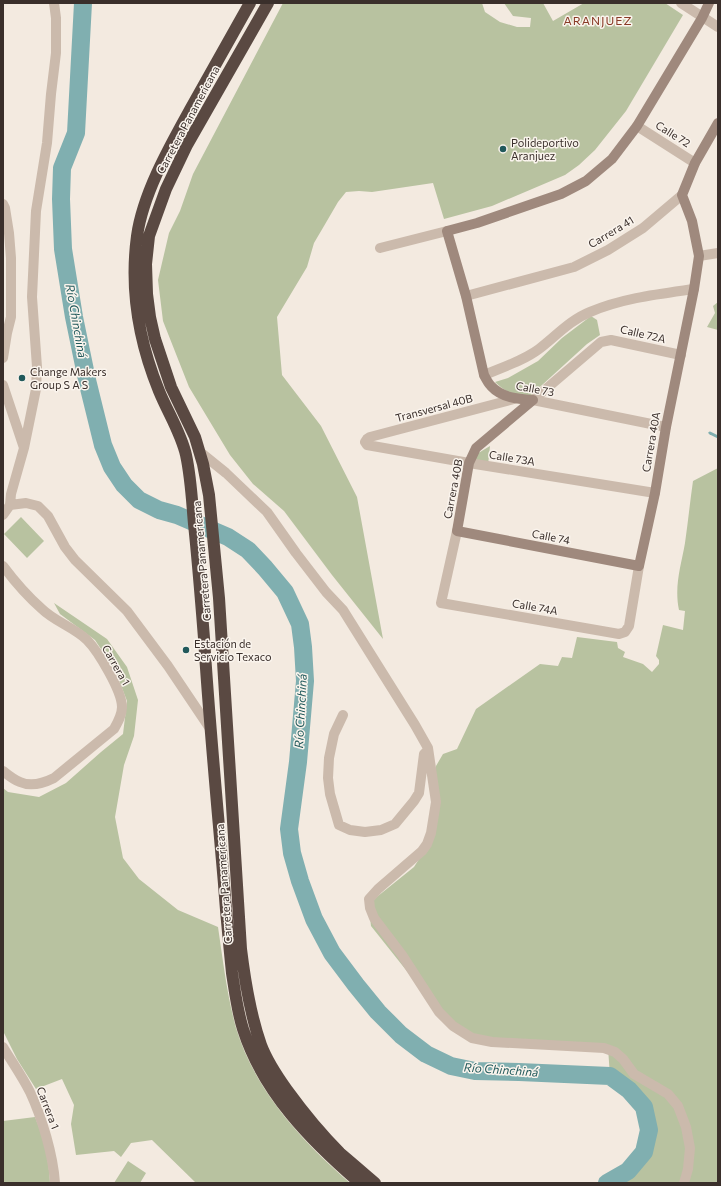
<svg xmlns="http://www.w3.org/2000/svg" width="721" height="1186" font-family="Commissioner,sans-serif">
  <rect width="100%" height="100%" fill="#f3eae0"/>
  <path fill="#b8c2a0" d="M 283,3 L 482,3 L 485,12 L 500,22 L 517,27 L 530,27 L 531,18 L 513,16 L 504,3 L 543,3 L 553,21 L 584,3 L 665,3 L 683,15 L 626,111 L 595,150 L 579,165 L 565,175 L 492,206 L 444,219 L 433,183 L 372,192 L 359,191 L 346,192 L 338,202 L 324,226 L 314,243 L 307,267 L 277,317 L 282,375 L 321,426 L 357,497 L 383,639 L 332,575 L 284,511 L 253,484 L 230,455 L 189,387 L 163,321 L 158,280 L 169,233 L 180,211 L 193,174 Z
    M 718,302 L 718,330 L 707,327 L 715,313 L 713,306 Z
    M 591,316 L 597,320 L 600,335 L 587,344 L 530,396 C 517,398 504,391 495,382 L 508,378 L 538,361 L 562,338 Z
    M 490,446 L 488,465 L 473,461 L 475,455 Z
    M 718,468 L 718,1183 L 607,1183 L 628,1171 L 644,1152 L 649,1130 L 644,1107 L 629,1090 L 610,1076 L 608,1048 L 484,1044 L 449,1024 L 371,926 L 369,909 L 373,900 L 414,867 L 421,856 L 427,845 L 436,766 L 443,754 L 457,749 L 476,709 L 540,664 L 558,666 L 562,657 L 572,658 L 577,637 L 617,642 L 618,648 L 625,652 L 623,657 L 643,664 L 652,672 L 659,664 L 659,660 L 656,656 L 663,625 L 683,630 L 685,611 L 679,610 C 674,586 681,566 685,543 C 688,522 690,502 693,481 Z
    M 21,517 L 44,541 L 27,558 L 4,534 Z
    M 54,603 L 107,639 L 127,667 L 138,700 L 134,736 L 124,765 L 115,817 L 123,858 L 139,879 L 178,910 L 218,927 C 223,961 227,995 236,1028 C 255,1091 302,1141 350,1183 L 196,1183 L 152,1140 L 131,1143 L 121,1157 L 114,1151 L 76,1155 L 71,1124 L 74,1105 L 62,1079 L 36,1089 L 17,1059 L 3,1031 L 3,788 L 8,792 L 39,797 L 66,783 L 101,752 L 123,734 L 127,701 L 115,670 L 95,640 L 60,614 Z
    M 35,1117 C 44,1138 49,1160 50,1183 L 3,1183 L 3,1121 Z
    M 128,1161 L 146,1173 L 140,1183 L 114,1183 Z"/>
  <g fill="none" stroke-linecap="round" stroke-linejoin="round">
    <path stroke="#80afb0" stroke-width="3" d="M 710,433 L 718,437"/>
    <path stroke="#80afb0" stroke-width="18" d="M 83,3 L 76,133 L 62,168 L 61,199 L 63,249 L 74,317 L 87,380 L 103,445 L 112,467 L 124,485 L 139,500 L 159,510 L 177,515 L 228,537 L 248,550 L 265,568 L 285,592 L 300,624 L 303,647 L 305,681 L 298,762 L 289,829 L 292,853 L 300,881 L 314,919 L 332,953 L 356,985 L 378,1012 L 401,1035 L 426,1054 L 451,1066 L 475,1071 L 519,1072 L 610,1076 L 629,1090 L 644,1107 L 649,1130 L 644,1152 L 628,1171 L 607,1183"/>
    <path stroke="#cbbaac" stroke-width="10" d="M 681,3 L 718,27
      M 637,126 L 695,163
      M 3,204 L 5,208 L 9,233 L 11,258 L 11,317 L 7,333 L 3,358
      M 380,248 L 447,231
      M 699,256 L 718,253
      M 466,296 L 574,267 L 608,250 L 643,228 L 682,195
      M 484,375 C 503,367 523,361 539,349 C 556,336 570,320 590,312 C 623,298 659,294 694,289
      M 3,385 L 24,448 L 11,494 L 10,505
      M 514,399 L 370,437 L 367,439 L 365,442 L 367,445 L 469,463 L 655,493
      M 533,400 L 601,342 L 611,340 L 681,355
      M 533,400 L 666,427
      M 24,448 L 36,389 L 37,367 L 32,297 L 36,211 L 47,143 L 51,94 L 56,53 L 56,18 L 54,3
      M 200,452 L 226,473 L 267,512 L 296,553 L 326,592 L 343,610 L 415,725 L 428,748 L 436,802 L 431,833 L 427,844 L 422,851 L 378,889 L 369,899 L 370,908 L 374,918 L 402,955 L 439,1012 L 453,1026 L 472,1038 L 492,1042 L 604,1048 L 615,1052 L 623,1059 L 634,1074 L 668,1094 L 678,1106 L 686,1127 L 690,1148 L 688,1169 L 684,1183
      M 10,505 L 26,503 L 38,506 L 48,516 L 65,547 L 75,560 L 127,611 L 168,666 L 211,730
      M 3,515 L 10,505
      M 457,531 L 441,603 L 619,634 L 625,632 L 629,626 L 639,566
      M 3,566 C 15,582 27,596 42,609 C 54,621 75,628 87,640 C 98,651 122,691 122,707 C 122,715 118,722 114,729 L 54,778 C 44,783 31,787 20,782 C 14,780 8,775 3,771
      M 343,715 L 334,734 L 329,758 L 328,778 L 330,794 L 339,825 L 350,830 L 365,832 L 381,830 L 395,824 L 414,801 L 419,793 L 424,754 L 426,752
      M 3,1047 C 12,1062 22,1076 30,1092 C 42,1118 53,1154 55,1183"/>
    <path stroke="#9f897d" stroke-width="10" d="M 533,400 L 476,448 L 469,463 L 457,531 L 639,566 L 655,493 L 666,427 L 694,289 L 699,256 L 692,221 L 682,195 L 695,163 L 718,123
      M 533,400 C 518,399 502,398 491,386 C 488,383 486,379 484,375 L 466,296 L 447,231 L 477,223 L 561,194 L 586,181 L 612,159 L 637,126 L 702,18 L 709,3"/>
    <path stroke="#5a4942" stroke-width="12" d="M 250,3 C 230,38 211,73 191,108 C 170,146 143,193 137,236 C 130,288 139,342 159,391 C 168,413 181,433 186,455 C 191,478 192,501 194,524 C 198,562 201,600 204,638 C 209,720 217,802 224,884 C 226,914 229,943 232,973 C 235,992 237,1010 243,1029 C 263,1092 310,1140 360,1183
      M 268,3 L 187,145 L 166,189 L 149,236 L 146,264 L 147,294 L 150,317 L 155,339 L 171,387 L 195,437 L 203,464 L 209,495 L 219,598 L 241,949 C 245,982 250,1014 261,1045 C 267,1061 277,1076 287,1090 C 303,1112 321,1134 340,1153 C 352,1163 363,1173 375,1183"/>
  </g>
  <g fill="#21595b" stroke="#faf4ed" stroke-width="1.5">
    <circle cx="503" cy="149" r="4"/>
    <circle cx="22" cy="378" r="4"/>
    <circle cx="186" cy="650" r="4"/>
  </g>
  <g text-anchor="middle" stroke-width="3" stroke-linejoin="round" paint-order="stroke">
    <g font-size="11" fill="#3a2f2b" stroke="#faf4ed">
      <text transform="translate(188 120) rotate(-62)" y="4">Carretera Panamericana</text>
      <text transform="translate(673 134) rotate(32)" y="4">Calle 72</text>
      <text transform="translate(611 232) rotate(-31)" y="4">Carrera 41</text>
      <text transform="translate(643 334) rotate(13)" y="4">Calle 72A</text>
      <text transform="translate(535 389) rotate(10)" y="4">Calle 73</text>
      <text transform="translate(434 408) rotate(-15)" y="4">Transversal 40B</text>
      <text transform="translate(651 442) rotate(-80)" y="4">Carrera 40A</text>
      <text transform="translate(512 458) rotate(9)" y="4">Calle 73A</text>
      <text transform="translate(453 489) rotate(-79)" y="4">Carrera 40B</text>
      <text transform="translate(551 537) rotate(11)" y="4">Calle 74</text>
      <text transform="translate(202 561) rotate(-95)" y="4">Carretera Panamericana</text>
      <text transform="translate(535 607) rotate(10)" y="4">Calle 74A</text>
      <text transform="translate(116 665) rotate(60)" y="4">Carrera 1</text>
      <text transform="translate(224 884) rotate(-94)" y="4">Carretera Panamericana</text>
      <text transform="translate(48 1108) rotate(69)" y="4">Carrera 1</text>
    </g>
    <g font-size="11" fill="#3a2f2b" stroke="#faf4ed" text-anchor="start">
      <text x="511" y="147">Polideportivo<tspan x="511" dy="13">Aranjuez</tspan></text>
      <text x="30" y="376">Change Makers<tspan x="30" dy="13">Group S A S</tspan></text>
      <text x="194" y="648">Estación de<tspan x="194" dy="13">Servicio Texaco</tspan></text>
    </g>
    <g font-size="12" letter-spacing="1" fill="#883a25" stroke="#faf4ed">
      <text x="598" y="25">ARANJUEZ</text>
    </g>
    <g font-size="12" font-style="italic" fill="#21595b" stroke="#faf4ed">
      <text transform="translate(76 321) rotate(80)" y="4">Río Chinchiná</text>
      <text transform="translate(301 711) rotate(-87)" y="4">Río Chinchiná</text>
      <text transform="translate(501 1070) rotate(4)" y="4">Río Chinchiná</text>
    </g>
  </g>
  <rect width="721" height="1186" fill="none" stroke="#3a2f2b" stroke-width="8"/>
</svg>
